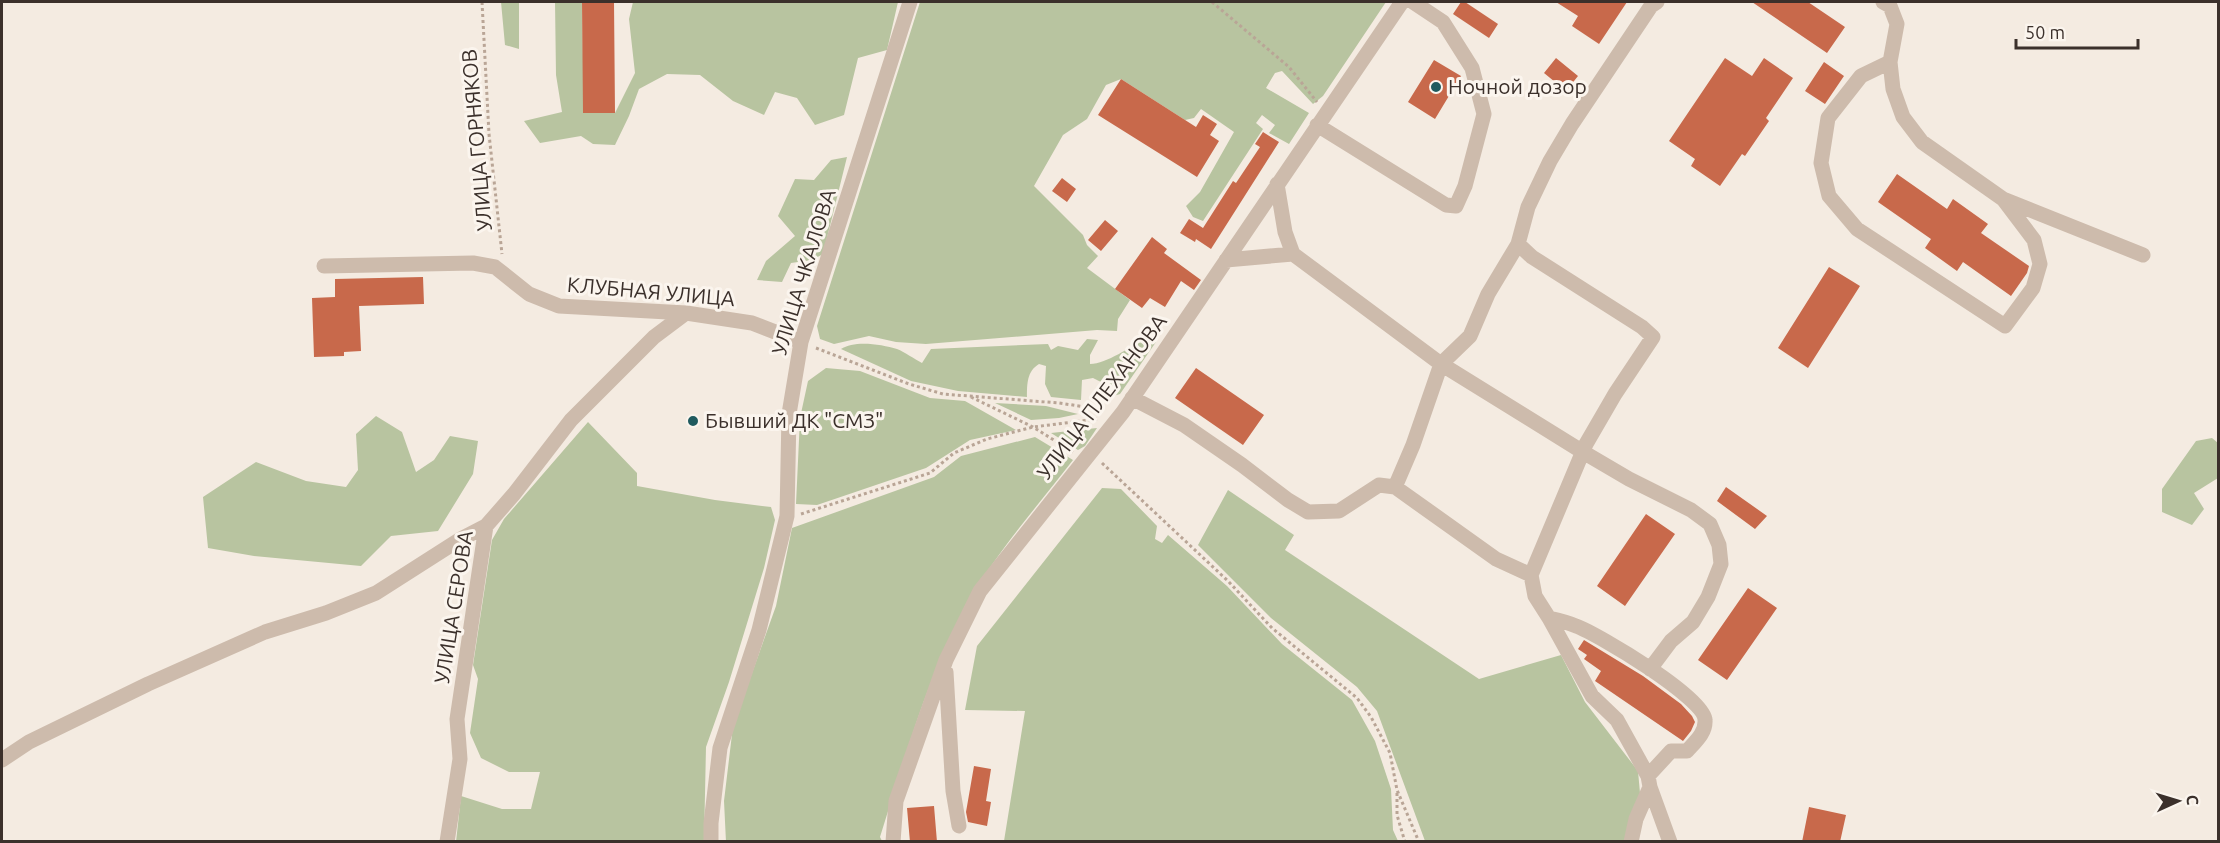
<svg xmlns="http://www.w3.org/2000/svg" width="2220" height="843" font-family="Ubuntu,sans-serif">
  <rect width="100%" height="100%" fill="#f4ebe1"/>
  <path fill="#b8c4a0" d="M 501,2 L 519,2 L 519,49 L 505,45 Z
    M 555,2 L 582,2 L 584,113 L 615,113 L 635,73 L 629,19 L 633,2 L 898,2 L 887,50 L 858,58 L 844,115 L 815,125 L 797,98 L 775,92 L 764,115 L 733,101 L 700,75 L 667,74 L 639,89 L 629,116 L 615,145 L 593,144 L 581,136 L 540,143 L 524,121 L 562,112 L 556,75 Z
    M 920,2 L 1386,2 L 1323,96 L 1313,104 L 1282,71 L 1275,73 L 1266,88 L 1309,113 L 1289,144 L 1269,133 L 1275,125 L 1262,115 L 1256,123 L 1263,129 L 1203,221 L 1193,217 L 1186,206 L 1200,192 L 1234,132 L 1201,109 L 1194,118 L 1185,120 L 1121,79 L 1106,85 L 1087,119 L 1063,135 L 1034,186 L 1083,235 L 1087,245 L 1098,256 L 1087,268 L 1130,300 L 1118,319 L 1117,331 L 1097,330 L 926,344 L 896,342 L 869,336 L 834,344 L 820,339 L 817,326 Z
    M 847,157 L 823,254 L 812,260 L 791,263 L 782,282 L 757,280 L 766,261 L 795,236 L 778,216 L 795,179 L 814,180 L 831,160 Z
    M 1087,339 L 1098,340 L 1090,355 L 1090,364 C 1107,364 1130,346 1147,339 L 1156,342 L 1120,394 L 1107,398 L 1103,383 L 1093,378 L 1082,380 L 1081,400 L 1051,397 L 1045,384 L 1046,366 L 1039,364 C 1027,371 1027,384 1027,397 L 958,391 L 911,381 L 841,349 C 854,340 881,344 897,349 C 905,352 914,359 922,363 L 931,349 L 1048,344 L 1051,350 L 1058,346 L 1078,350 Z
    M 826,368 L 860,371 L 930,398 L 965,401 L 1016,430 L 970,440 L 926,468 L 817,505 L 796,504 L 800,418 L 808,381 Z
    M 995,403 L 1046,406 L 1078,414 L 1059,418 L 1031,420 Z
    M 376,416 L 402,432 L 416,472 L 434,460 L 450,436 L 478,441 L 473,474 L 438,531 L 391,536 L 361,566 L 254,556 L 208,548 L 203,497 L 256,462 L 306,481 L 346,487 L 358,470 L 356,434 Z
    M 588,422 L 637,473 L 637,486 L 715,500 L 771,507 L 775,520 L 764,568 L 729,682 L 706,747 L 704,841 L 456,842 L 461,796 L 502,809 L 531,809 L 540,772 L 509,772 L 481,758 L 470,733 L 478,679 L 473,665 L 492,540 L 504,519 Z
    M 1097,428 L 1085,446 L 1078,450 L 1051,433 Z
    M 1035,437 L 1073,460 C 1037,507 997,551 968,603 C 927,676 905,758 880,837 L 882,841 L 726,842 L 724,801 L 733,726 L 776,606 L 792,528 L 934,477 L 961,456 Z
    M 2212,438 L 2218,443 L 2218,478 L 2194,493 L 2204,509 L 2192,525 L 2162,512 L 2162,489 L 2196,441 Z
    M 1102,488 L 1121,489 L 1157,526 L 1155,539 L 1162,543 L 1168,535 L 1227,586 L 1282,644 L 1352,700 L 1375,741 L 1391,789 L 1393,830 L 1398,841 L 1004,841 L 1025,711 L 965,710 L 977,646 Z
    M 1228,490 L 1294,535 L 1285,550 L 1479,679 L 1561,655 L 1585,702 L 1638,771 L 1640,793 L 1627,841 L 1425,841 L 1377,711 L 1357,687 L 1271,618 L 1198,545 Z"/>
  <path fill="#c8694b" d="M 582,2 L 614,2 L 615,113 L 583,113 Z
    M 1461,2 L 1465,2 L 1498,24 L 1489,38 L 1453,14 Z
    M 1556,2 L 1627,2 L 1599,44 L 1572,26 L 1578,16 Z
    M 1752,2 L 1808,2 L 1845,27 L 1827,53 Z
    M 1556,58 L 1578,76 L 1566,91 L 1544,73 Z
    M 1725,58 L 1752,76 L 1764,58 L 1793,78 L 1766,118 L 1769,121 L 1745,156 L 1742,154 L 1720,186 L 1691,166 L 1695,159 L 1669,141 Z
    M 1434,60 L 1461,76 L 1435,119 L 1408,102 Z
    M 1824,62 L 1844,76 L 1825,104 L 1805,91 Z
    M 1121,79 L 1196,127 L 1203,115 L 1217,124 L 1210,135 L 1219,141 L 1197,177 L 1098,115 Z
    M 1263,132 L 1279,142 L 1211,249 L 1196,239 L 1195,242 L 1180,233 L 1189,219 L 1203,228 L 1233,181 L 1236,183 L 1260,147 L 1255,144 Z
    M 1897,174 L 1947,209 L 1953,199 L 1988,224 L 1981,233 L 2029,266 L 2027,273 L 2011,296 L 1963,262 L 1957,271 L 1925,248 L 1931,239 L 1878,202 Z
    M 1062,178 L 1076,189 L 1067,202 L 1052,191 Z
    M 1105,220 L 1118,231 L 1101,251 L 1088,240 Z
    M 1152,237 L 1167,249 L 1164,253 L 1201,280 L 1194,290 L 1181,281 L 1165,307 L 1150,298 L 1142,308 L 1115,289 Z
    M 1829,267 L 1860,286 L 1808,368 L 1778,348 Z
    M 423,277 L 424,304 L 359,306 L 361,351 L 344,352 L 344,356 L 314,357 L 312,298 L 335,297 L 335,279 Z
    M 1196,368 L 1264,415 L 1243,445 L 1175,398 Z
    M 1726,487 L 1767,516 L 1755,529 L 1717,501 Z
    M 1646,514 L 1675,534 L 1625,606 L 1597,586 Z
    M 1748,588 L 1777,608 L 1727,680 L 1698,660 Z
    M 1584,640 L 1643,676 L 1681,704 L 1692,716 L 1695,722 L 1691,731 L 1683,741 L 1595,681 L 1601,671 L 1584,659 L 1587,655 L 1578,649 Z
    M 974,766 L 991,769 L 986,801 L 991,802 L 987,826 L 968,822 L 966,812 Z
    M 934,806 L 937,842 L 910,842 L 907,808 Z
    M 1809,807 L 1846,815 L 1840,842 L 1802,842 Z"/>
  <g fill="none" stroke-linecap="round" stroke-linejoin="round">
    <path stroke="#b9a596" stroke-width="3" stroke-dasharray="3 3" stroke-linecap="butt" d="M 482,2 L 489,134 L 502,254
      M 1212,2 L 1289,67 L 1317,102
      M 816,348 L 909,384 L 943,394 L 1059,403 L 1106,410
      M 971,397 L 1033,427 L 1073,452
      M 1102,463 L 1228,581 L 1272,628 L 1357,698 L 1371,717 L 1390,753 L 1397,790 L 1419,842
      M 801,514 L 930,473 L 954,453 L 987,439 L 1033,427 L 1097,419
      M 1397,793 L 1397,815 L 1405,842"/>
    <path stroke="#cdbbac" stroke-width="15" d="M 1883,2 L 1890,6 L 1897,24 L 1890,62 L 1893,89 L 1903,117 L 1922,142 L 2003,199 L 2034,240 L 2040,264 L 2033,288 L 2005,326 L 1857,229 L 1829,196 L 1821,163 L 1828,118 L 1861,76 L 1890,62
      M 1317,125 L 1446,205 L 1456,206 L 1465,186 L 1484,114 L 1472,68 L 1443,22 L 1413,2
      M 1277,184 L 1285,232 L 1293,254
      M 2003,199 L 2143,255
      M 1226,260 L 1293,254 L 1441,364 L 1583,452 L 1629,479 L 1691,510 L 1710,524 L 1719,545 L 1721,564 L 1708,597 L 1693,622 L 1671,641 L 1650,669
      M 324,266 L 473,263 L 495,267 L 529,294 L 559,306 L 686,313 L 752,323 L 801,342
      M 1132,398 L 1184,425 L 1242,465 L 1288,500 L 1308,512 L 1339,511 L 1379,485 L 1395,487 L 1496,559 L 1531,575
      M 1395,487 L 1413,445 L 1441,364 L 1470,336 L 1488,294 L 1518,244
      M 1549,618 C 1558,620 1567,622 1576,626 C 1598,634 1705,698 1705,720 C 1706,733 1695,742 1687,751 L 1671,751 L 1648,776
      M 946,672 L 953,791 L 959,826
      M 2,760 L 29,742 L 148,684 L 265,632 L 326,613 L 376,593 L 459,540 L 486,526
      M 1650,787 L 1670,842
      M 447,842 L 460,759 L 457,719 L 486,526 L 514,494 L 571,420 L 654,337 L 686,313
      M 711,842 L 711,823 L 720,748 L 759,630 L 787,516 L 789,414 L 801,342 L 910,2
      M 893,842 L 896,801 L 946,660 L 980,591 L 1123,412 L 1402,2
      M 1631,842 L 1636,819 L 1650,787 L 1648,776 L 1617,720 L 1592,696 L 1549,618 L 1535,596 L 1531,575 L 1586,444 L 1615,394 L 1653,337 L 1642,327 L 1532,257 L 1518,244 L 1528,207 L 1550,161 L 1572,124 L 1651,6 L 1657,2"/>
  </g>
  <g fill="#1f5a5e" stroke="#fbf5ee" stroke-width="2">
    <circle cx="1436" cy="87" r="6"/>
    <circle cx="693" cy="421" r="6"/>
  </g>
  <g text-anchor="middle" stroke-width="6" stroke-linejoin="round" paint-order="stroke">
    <g font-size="21" fill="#3b302b" stroke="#fbf5ee" text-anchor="start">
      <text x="1448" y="94">Ночной дозор</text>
      <text x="705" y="428">Бывший ДК "СМЗ"</text>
    </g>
    <g font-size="21" fill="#3b302b" stroke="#fbf5ee">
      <text transform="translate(477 140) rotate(-95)" y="7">УЛИЦА ГОРНЯКОВ</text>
      <text transform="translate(804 272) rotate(-73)" y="7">УЛИЦА ЧКАЛОВА</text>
      <text transform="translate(651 292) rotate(5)" y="7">КЛУБНАЯ УЛИЦА</text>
      <text transform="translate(1102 397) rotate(-53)" y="7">УЛИЦА ПЛЕХАНОВА</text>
      <text transform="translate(454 607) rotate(-81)" y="7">УЛИЦА СЕРОВА</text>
    </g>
  </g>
  <rect width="2220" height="843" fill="none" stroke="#3b302b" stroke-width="6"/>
  <g transform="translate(2178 801) rotate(86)" stroke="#fbf5ee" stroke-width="4.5" paint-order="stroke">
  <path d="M0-4.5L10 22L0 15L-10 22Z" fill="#3b302b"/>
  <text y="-9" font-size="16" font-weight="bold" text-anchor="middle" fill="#3b302b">С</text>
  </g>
  <path d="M2016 39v9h122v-9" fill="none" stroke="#3b302b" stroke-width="3"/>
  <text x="2025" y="39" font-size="18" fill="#3b302b" stroke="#fbf5ee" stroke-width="4.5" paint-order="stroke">50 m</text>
</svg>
